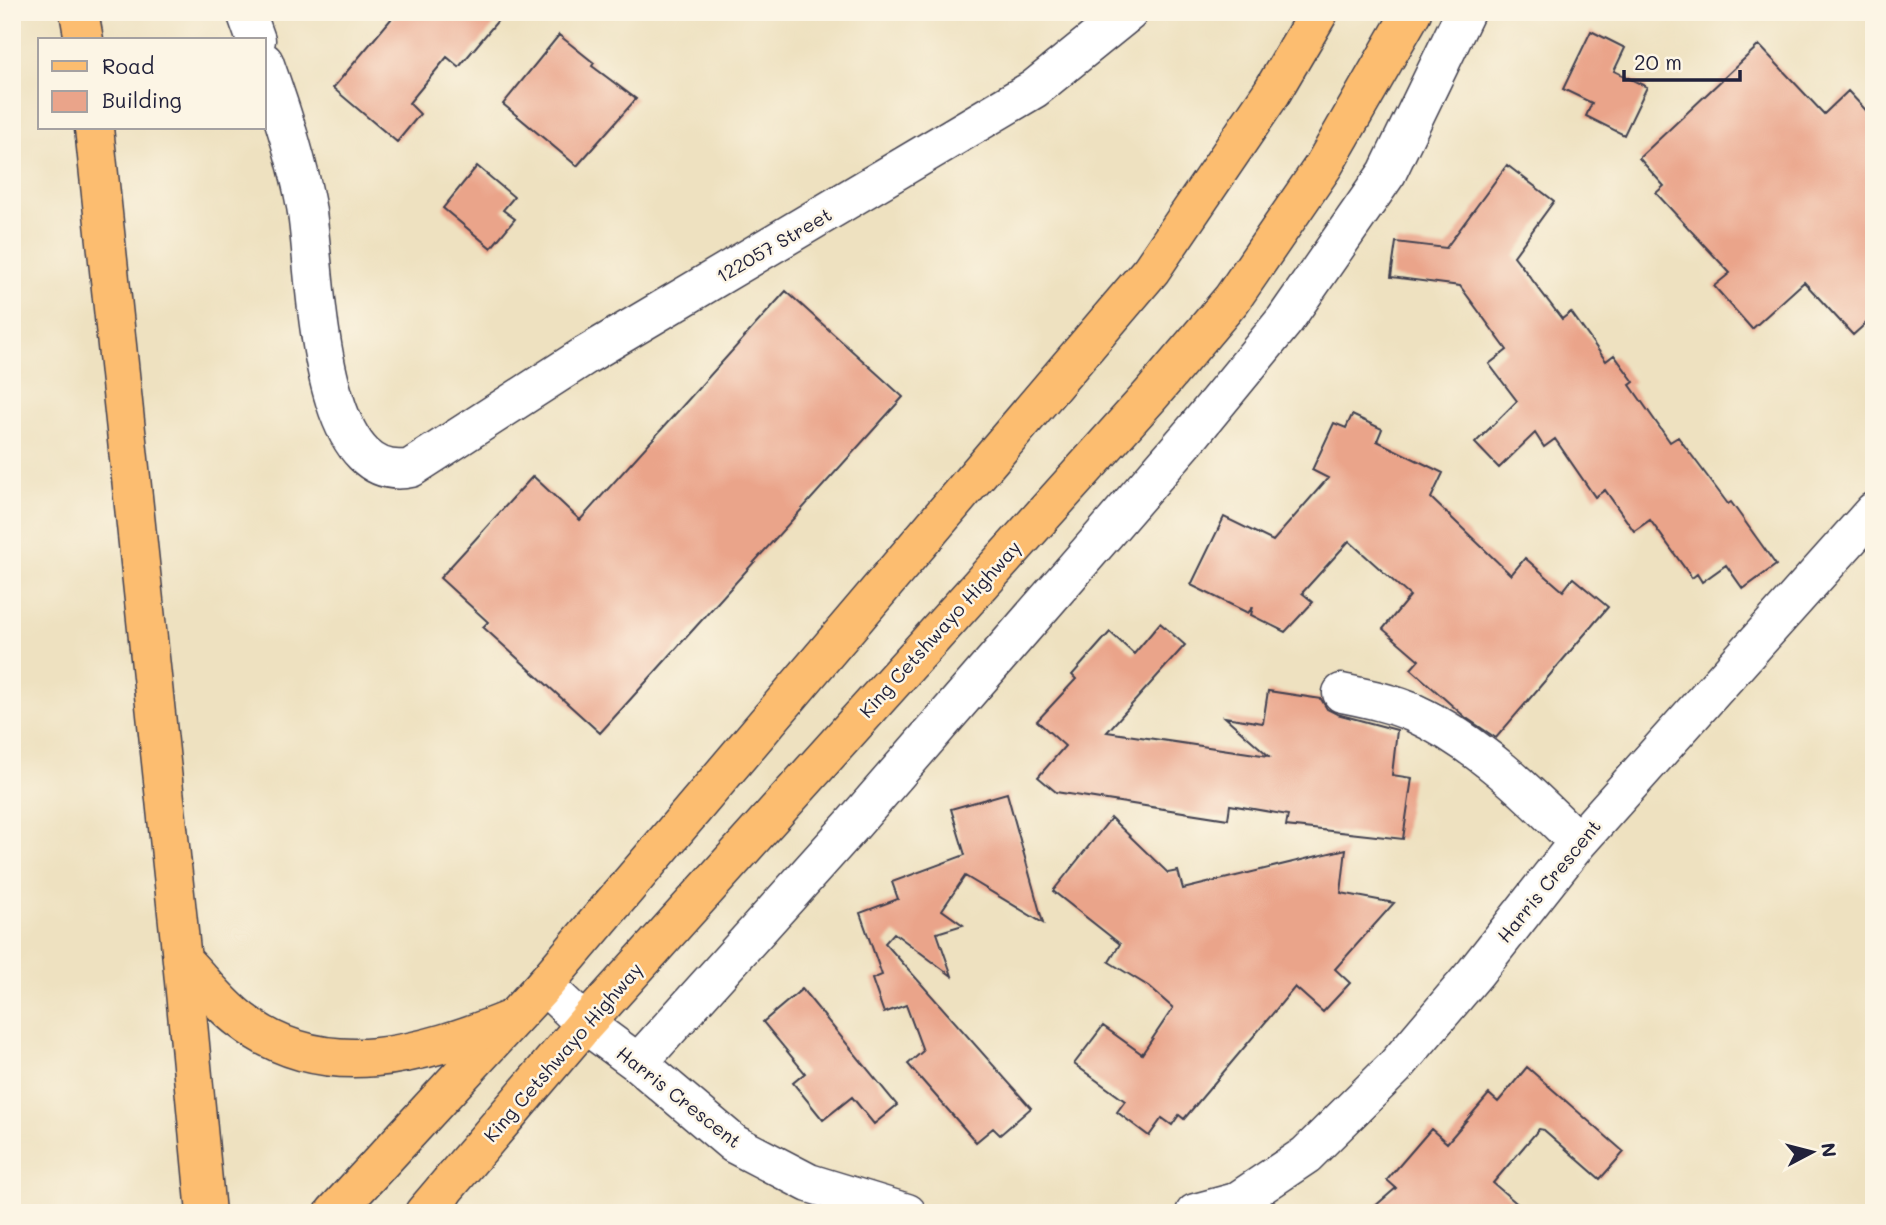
<svg xmlns="http://www.w3.org/2000/svg" width="1886" height="1225" font-family="Mali,sans-serif">
  <rect width="100%" height="100%" fill="#fcf5e5"/>
  <filter id="ink" filterUnits="userSpaceOnUse"><feTurbulence type="fractalNoise" baseFrequency=".0143" numOctaves="2"/><feDisplacementMap in="SourceGraphic" scale="14" xChannelSelector="R" yChannelSelector="G"/><feConvolveMatrix kernelMatrix="1 2 1 2 8 2 1 2 1" color-interpolation-filters="sRGB"/></filter>
  <filter id="wash" filterUnits="userSpaceOnUse"><feTurbulence type="fractalNoise" baseFrequency=".00686" numOctaves="4" result="noise"/><feDisplacementMap in="SourceGraphic" scale="28" xChannelSelector="R" yChannelSelector="G"/><feGaussianBlur stdDeviation="1.57" result="paint"/><feColorMatrix in="noise" values="0 0 0 0 0 0 0 0 0 0 0 0 0 0 0 0 0 1.4 0 .05"/><feComposite in="paint" operator="in"/></filter>
  <g filter="url(#wash)">
    <rect width="100%" height="100%" fill="#eee1c0"/>
    <g id="blocks">
      <path fill="#eaa48a" d="M 397,12 L 505,12 L 459,67 L 447,57 L 409,103 L 420,114 L 397,142 L 333,88 Z
        M 1591,31 L 1625,48 L 1614,71 L 1647,87 L 1624,135 L 1586,116 L 1592,103 L 1563,89 Z
        M 559,35 L 594,63 L 592,66 L 636,99 L 577,166 L 503,104 Z
        M 1759,45 L 1824,114 L 1848,91 L 1874,119 L 1874,316 L 1853,335 L 1804,282 L 1752,329 L 1714,286 L 1730,273 L 1656,193 L 1664,186 L 1639,158 Z
        M 1507,165 L 1554,201 L 1514,256 L 1562,319 L 1571,312 L 1606,361 L 1614,355 L 1634,382 L 1630,385 L 1670,442 L 1678,437 L 1728,504 L 1731,502 L 1776,565 L 1743,589 L 1726,565 L 1702,582 L 1697,574 L 1692,578 L 1650,520 L 1634,531 L 1605,490 L 1595,497 L 1555,439 L 1544,447 L 1535,433 L 1499,468 L 1475,443 L 1517,401 L 1489,364 L 1507,350 L 1460,286 L 1391,277 L 1396,242 L 1446,248 Z
        M 477,166 L 514,197 L 503,210 L 515,219 L 491,248 L 443,208 Z
        M 786,291 L 903,397 L 600,733 L 483,627 L 488,622 L 440,578 L 533,476 L 580,520 Z
        M 1352,415 L 1382,429 L 1377,441 L 1443,473 L 1431,498 L 1511,575 L 1525,558 L 1563,591 L 1573,578 L 1608,607 L 1496,738 L 1465,717 L 1411,669 L 1419,660 L 1383,629 L 1410,596 L 1349,541 L 1302,593 L 1313,602 L 1285,632 L 1251,615 L 1253,607 L 1248,613 L 1191,585 L 1224,517 L 1273,541 L 1328,478 L 1312,470 L 1334,423 L 1346,428 Z
        M 1160,623 L 1185,645 L 1107,732 L 1269,756 L 1225,717 L 1263,723 L 1268,691 L 1321,699 L 1327,709 L 1337,714 L 1397,730 L 1392,775 L 1412,778 L 1403,839 L 1286,826 L 1288,815 L 1230,805 L 1228,819 L 1056,792 L 1038,777 L 1065,746 L 1037,721 L 1076,679 L 1072,675 L 1110,632 L 1134,654 Z
        M 1007,793 L 1043,923 L 965,876 L 942,910 L 963,925 L 937,933 L 952,976 L 894,933 L 885,943 L 1031,1108 L 1000,1135 L 993,1128 L 976,1142 L 908,1064 L 923,1051 L 906,1005 L 884,1013 L 872,979 L 882,975 L 860,913 L 898,899 L 892,882 L 965,855 L 951,809 Z
        M 1111,818 L 1168,873 L 1178,871 L 1183,889 L 1346,849 L 1341,893 L 1394,903 L 1335,969 L 1350,983 L 1323,1012 L 1295,987 L 1184,1119 L 1179,1115 L 1172,1125 L 1162,1118 L 1149,1136 L 1117,1112 L 1125,1101 L 1074,1064 L 1103,1026 L 1142,1054 L 1173,1008 L 1148,986 L 1109,962 L 1120,944 L 1053,891 Z
        M 802,989 L 897,1105 L 874,1124 L 852,1097 L 823,1120 L 793,1083 L 805,1073 L 763,1022 Z
        M 1527,1067 L 1624,1152 L 1600,1179 L 1544,1130 L 1539,1129 L 1493,1183 L 1528,1213 L 1367,1213 L 1396,1188 L 1387,1180 L 1431,1129 L 1447,1143 L 1489,1094 L 1498,1102 Z"/>
    </g>
  </g>
  <g filter="url(#ink)">
    <use href="#blocks" fill-opacity="0" stroke="#413f4f" stroke-width="2"/>
    <g fill="none" stroke-linecap="round" stroke-linejoin="round">
      <defs>
        <path id="minor" d="M 246,12 L 256,40
          M 264,62 C 281,109 297,157 306,206 C 317,266 314,489 411,468 L 586,355 L 1034,89 L 1129,12
          M 1342,693 C 1366,698 1392,703 1414,713 C 1477,742 1530,794 1578,842
          M 544,985 L 585,1024 L 638,1063 L 734,1144 L 809,1183 L 907,1213
          M 638,1063 L 853,824 L 1194,431 L 1285,320 L 1387,173 L 1465,12
          M 1195,1213 L 1236,1202 L 1306,1155 L 1395,1067 L 1475,973 L 1578,842 L 1874,511"/>
        <path id="major" d="M 334,1213 L 544,985 L 1151,270 L 1272,92 L 1319,12
          M 424,1213 L 585,1024 L 1150,396 L 1232,299 L 1324,165 L 1412,12"/>
        <path id="highway" d="M 79,12 L 84,40
          M 94,128 L 182,960 L 206,1213
          M 182,960 C 202,980 220,1005 242,1021 C 325,1085 425,1054 512,1019
          M 432,1213 L 443,1191"/>
      </defs>
      <use href="#minor" stroke="#413f4f" stroke-width="41"/>
      <use href="#major" stroke="#413f4f" stroke-width="41"/>
      <use href="#highway" stroke="#413f4f" stroke-width="41"/>
      <use href="#minor" stroke="#fff" stroke-width="38"/>
      <use href="#major" stroke="#fcbd6f" stroke-width="38"/>
      <use href="#highway" stroke="#fcbd6f" stroke-width="38"/>
    </g>
  </g>
  <g text-anchor="middle" stroke-width="5" stroke-linejoin="round" paint-order="stroke">
    <g font-size="19" fill="#22223b" stroke="#fcf5e5">
      <text transform="translate(774 245) rotate(-30)" y="7">122057 Street</text>
      <text transform="translate(940 629) rotate(-48)" y="7">King Cetshwayo Highway</text>
      <text transform="translate(1549 881) rotate(-51)" y="7">Harris Crescent</text>
      <text transform="translate(563 1052) rotate(-49)" y="7">King Cetshwayo Highway</text>
      <text transform="translate(679 1097) rotate(38)" y="7">Harris Crescent</text>
    </g>
  </g>
  <rect width="1886" height="1225" fill="none" stroke="#fcf5e5" stroke-width="42"/>
  <rect x="38" y="38" width="228" height="91" fill="#fcf5e5" stroke="#a5a1a1" stroke-width="2"/>
  <rect x="52" y="61" width="35" height="10" fill="#fcbd6f" stroke="#a5a1a1" stroke-width="2"/>
  <text x="102" y="74" font-size="21" fill="#22223b">Road</text>
  <rect x="52" y="91" width="35" height="21" fill="#eaa48a" stroke="#a5a1a1" stroke-width="2"/>
  <text x="102" y="108" font-size="21" fill="#22223b">Building</text>
  <g transform="translate(1812 1152) rotate(83)" stroke="#fcf5e5" stroke-width="5" paint-order="stroke">
  <path d="M0-5L12 26L0 18L-12 26Z" fill="#22223b"/>
  <text y="-10" font-size="19" font-weight="bold" text-anchor="middle" fill="#22223b">N</text>
  </g>
  <path d="M1624 70v10h116v-10" fill="none" stroke="#22223b" stroke-width="3.5"/>
  <text x="1634" y="70" font-size="21" fill="#22223b" stroke="#fcf5e5" stroke-width="5" paint-order="stroke">20 m</text>
</svg>
